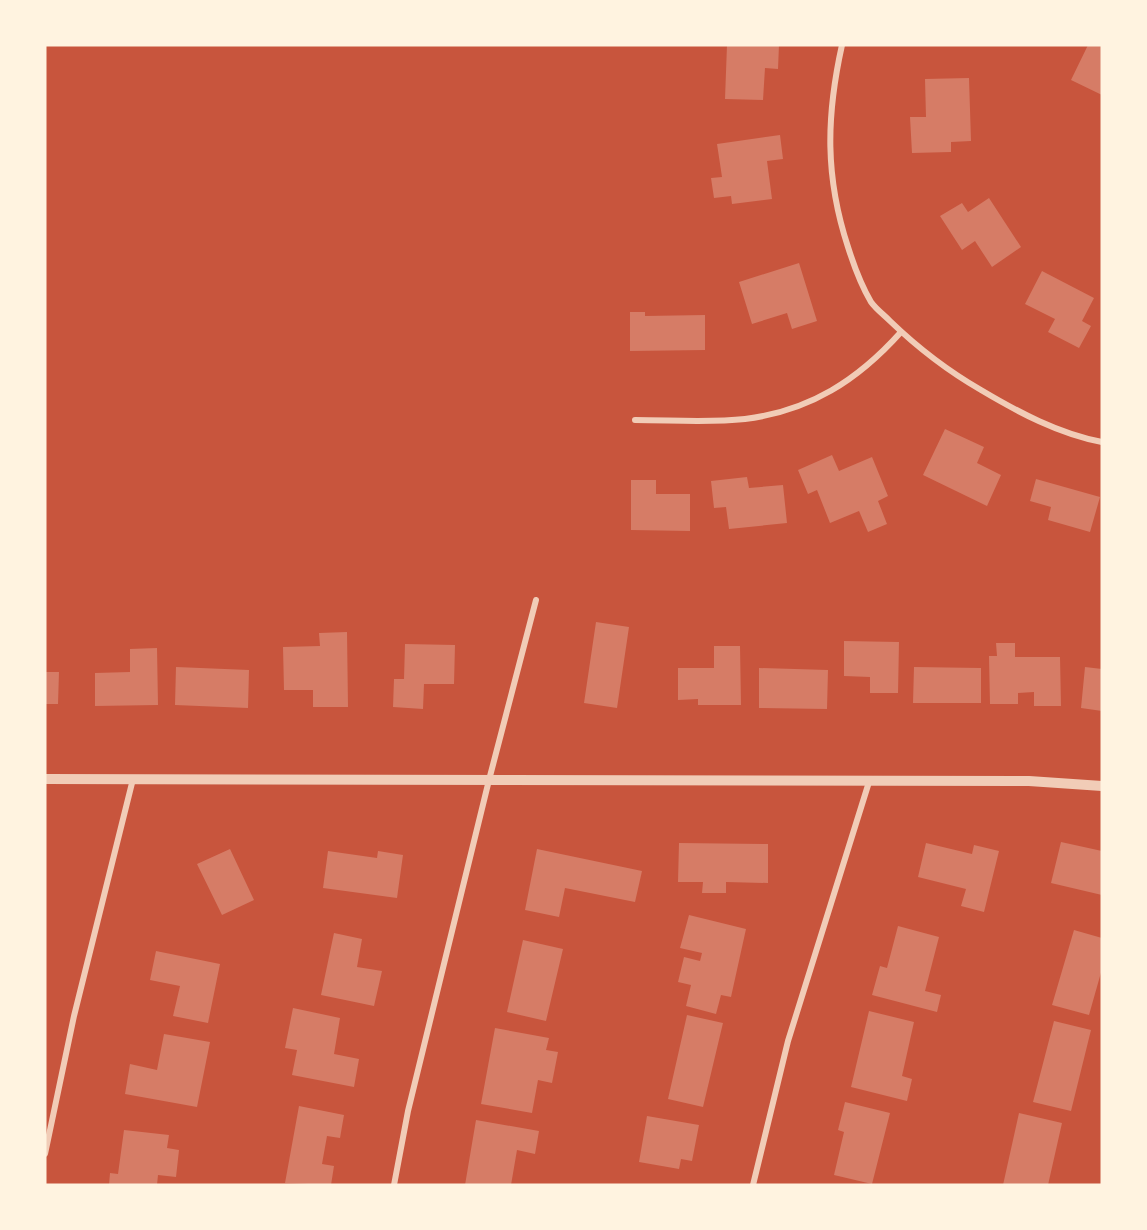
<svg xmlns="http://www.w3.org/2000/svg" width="1147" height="1230" font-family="'Playfair Display',serif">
  <rect width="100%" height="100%" fill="#c8553d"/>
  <path fill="#d67c66" d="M 727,45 L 779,45 L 778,69 L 765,68 L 763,100 L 725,99 Z
    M 1088,45 L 1102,45 L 1102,95 L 1071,80 Z
    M 969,78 L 971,141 L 951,142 L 951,152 L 912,153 L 910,117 L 926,117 L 925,79 Z
    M 780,135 L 783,159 L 767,161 L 772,199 L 732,204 L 731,196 L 714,198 L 711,178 L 722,177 L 717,144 Z
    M 989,198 L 1021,247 L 992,267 L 975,241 L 962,250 L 940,216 L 962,203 L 968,212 Z
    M 799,263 L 817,321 L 792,329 L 787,313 L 752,324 L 739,282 Z
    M 1042,271 L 1094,298 L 1082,321 L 1091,326 L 1079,348 L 1048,332 L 1055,319 L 1025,304 Z
    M 630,312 L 645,312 L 645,316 L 705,315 L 705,350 L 630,351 Z
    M 945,429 L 984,447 L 977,463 L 1001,475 L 987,506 L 923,475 Z
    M 832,455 L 839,471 L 872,457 L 888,496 L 878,501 L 887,524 L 868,532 L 859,511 L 830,523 L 817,490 L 808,494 L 798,470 Z
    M 747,477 L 749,488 L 783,485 L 787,523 L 729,529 L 726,507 L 714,508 L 711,481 Z
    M 1036,479 L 1100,497 L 1090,532 L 1048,520 L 1051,507 L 1030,501 Z
    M 631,480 L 656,480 L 656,494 L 690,494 L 690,531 L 631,530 Z
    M 596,622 L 629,627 L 617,708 L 584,703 Z
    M 347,632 L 348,707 L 313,707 L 313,690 L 284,690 L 283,647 L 320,646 L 319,633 Z
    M 844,641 L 899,642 L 898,693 L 870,693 L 870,677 L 844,676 Z
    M 996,643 L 1015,643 L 1015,657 L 1060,657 L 1061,706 L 1034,706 L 1034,692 L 1018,693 L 1018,704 L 990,704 L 989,656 L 997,656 Z
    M 405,644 L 455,645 L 454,684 L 424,684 L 423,709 L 393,707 L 394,679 L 404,679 Z
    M 714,646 L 740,646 L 741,705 L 698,705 L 698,699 L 678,700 L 678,668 L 714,668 Z
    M 157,648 L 158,705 L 95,706 L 95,673 L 130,672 L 130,649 Z
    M 176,667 L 249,670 L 248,708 L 175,705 Z
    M 914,667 L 981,668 L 981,703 L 913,703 Z
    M 1085,667 L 1102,669 L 1102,711 L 1081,708 Z
    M 759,668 L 828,670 L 827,709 L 759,708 Z
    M 45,672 L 59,672 L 58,704 L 45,704 Z
    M 1061,842 L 1102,851 L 1102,895 L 1051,883 Z
    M 679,843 L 768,844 L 768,883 L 726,882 L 726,893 L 702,893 L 703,882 L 678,882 Z
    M 926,843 L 972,854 L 974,845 L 999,851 L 984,912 L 961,906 L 966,889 L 918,877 Z
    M 230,849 L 254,900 L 222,915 L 197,864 Z
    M 537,849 L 642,871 L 635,902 L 565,888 L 559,917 L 525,910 Z
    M 328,851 L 377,858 L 378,851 L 403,855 L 397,898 L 323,888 Z
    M 689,915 L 746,929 L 731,997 L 721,995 L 716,1014 L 686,1006 L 691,985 L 678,982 L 684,957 L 700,961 L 702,953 L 680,948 Z
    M 898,926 L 939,937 L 925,991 L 941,995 L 937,1012 L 872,995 L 880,966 L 887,968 Z
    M 1074,930 L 1102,938 L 1102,969 L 1089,1015 L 1052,1005 Z
    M 334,933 L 362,939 L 357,967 L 382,971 L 374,1006 L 321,995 Z
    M 523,940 L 563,949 L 546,1021 L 507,1012 Z
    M 156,951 L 220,964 L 208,1023 L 173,1016 L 180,986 L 150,980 Z
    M 293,1008 L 340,1018 L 334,1054 L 359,1059 L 354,1087 L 292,1075 L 297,1050 L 285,1048 Z
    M 869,1011 L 914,1022 L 902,1076 L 912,1079 L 907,1101 L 851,1087 Z
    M 687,1015 L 723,1023 L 703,1107 L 668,1099 Z
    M 1054,1021 L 1091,1030 L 1071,1111 L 1033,1102 Z
    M 495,1028 L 549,1038 L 546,1050 L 558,1052 L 552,1083 L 538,1080 L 532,1113 L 481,1104 Z
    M 164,1034 L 210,1042 L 197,1107 L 125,1094 L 130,1064 L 157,1070 Z
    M 845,1102 L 890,1113 L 872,1184 L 834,1175 L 844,1132 L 838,1130 Z
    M 299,1106 L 344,1115 L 340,1138 L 327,1136 L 322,1164 L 334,1166 L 331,1185 L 285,1183 Z
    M 1019,1113 L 1062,1123 L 1048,1185 L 1003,1185 Z
    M 647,1116 L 699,1125 L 692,1161 L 681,1159 L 679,1169 L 639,1162 Z
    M 476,1120 L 539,1131 L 535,1154 L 517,1150 L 511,1185 L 465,1185 Z
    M 124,1130 L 169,1135 L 167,1148 L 179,1150 L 176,1177 L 158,1175 L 157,1185 L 109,1185 L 110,1173 L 118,1174 Z"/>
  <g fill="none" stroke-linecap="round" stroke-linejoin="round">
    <path stroke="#f1ccb7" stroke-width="6" d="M 842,45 C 826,117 825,177 848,247 C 854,266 861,285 871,302 C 876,309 884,315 890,321 C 918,348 948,371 981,390 C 1018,412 1059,434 1102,442
      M 635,420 C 671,420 709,423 745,419 C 810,411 858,380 901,332
      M 45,1154 L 74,1016 L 133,779
      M 394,1185 L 408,1111 L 489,780 L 536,600
      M 753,1185 L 788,1041 L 869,782"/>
    <path stroke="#f1ccb7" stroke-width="10" d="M 45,779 L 1029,781 L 1102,786"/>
  </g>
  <rect width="1147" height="1230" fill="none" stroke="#fff3e0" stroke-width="93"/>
</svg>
